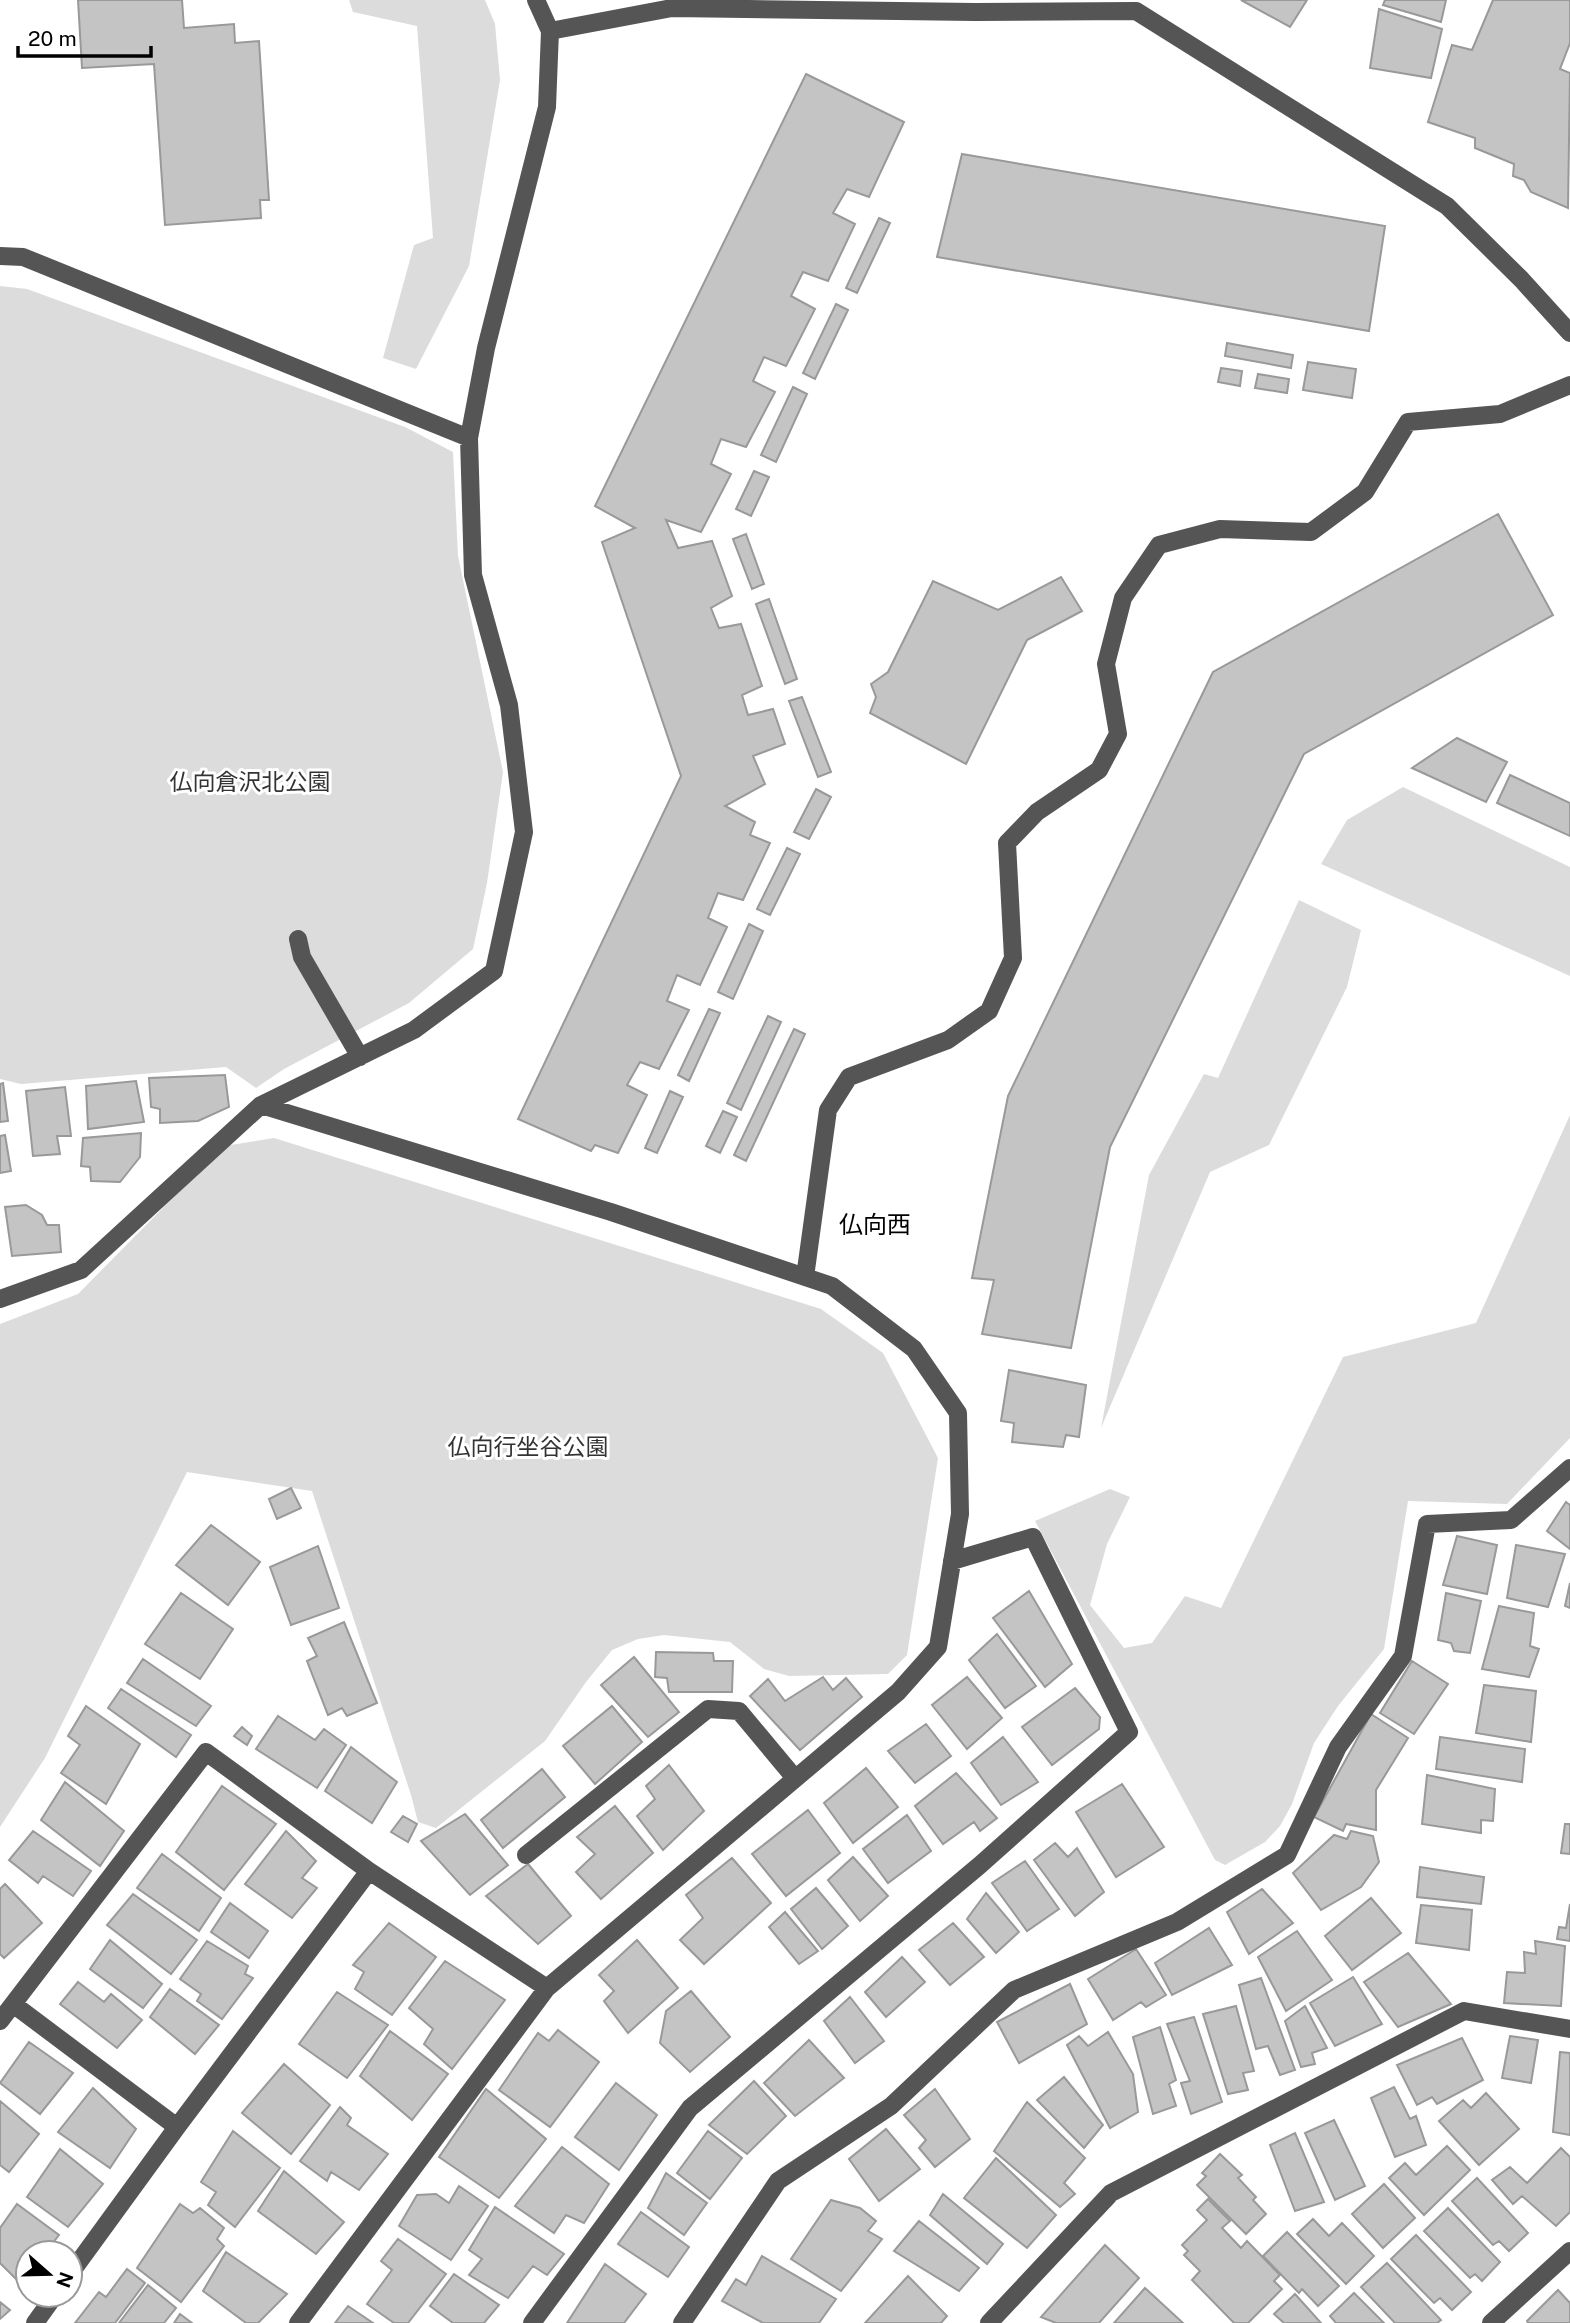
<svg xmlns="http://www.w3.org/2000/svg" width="1570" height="2323" font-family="'Public Sans','Noto Sans JP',sans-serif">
  <rect width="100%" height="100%" fill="#fff"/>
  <path fill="#dcdcdc" d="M 349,0 L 485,0 L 495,24 L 500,80 L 469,266 L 416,369 L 383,358 L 414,245 L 433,238 L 417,26 L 353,12 Z
    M 0,286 L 27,289 L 405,427 L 453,452 L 458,556 L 503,772 L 487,883 L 473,949 L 409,1003 L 284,1069 L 256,1088 L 226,1067 L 21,1084 L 0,1079 Z
    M 1403,787 L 1570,867 L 1570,976 L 1321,864 L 1347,820 Z
    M 1299,900 L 1361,930 L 1347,987 L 1269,1145 L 1210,1172 L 1101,1428 L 1149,1175 L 1204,1074 L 1218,1078 Z
    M 1570,1115 L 1570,1438 L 1507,1504 L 1408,1501 L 1384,1649 L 1338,1706 L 1314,1743 L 1292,1804 L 1280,1826 L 1265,1842 L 1225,1865 L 1215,1860 L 1035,1521 L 1110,1489 L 1130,1497 L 1107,1544 L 1090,1605 L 1124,1648 L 1152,1643 L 1185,1596 L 1221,1608 L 1343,1357 L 1476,1323 Z
    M 274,1138 L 821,1309 L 883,1353 L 938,1458 L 907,1655 L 888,1674 L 789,1676 L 764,1669 L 730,1642 L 664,1635 L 638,1639 L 612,1650 L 586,1682 L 545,1741 L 436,1828 L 418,1822 L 411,1795 L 312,1491 L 187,1472 L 45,1758 L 0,1827 L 0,1324 L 78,1294 L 224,1146 Z"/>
  <path fill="#c4c4c4" stroke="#999" stroke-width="2" d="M 78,0 L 182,0 L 184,28 L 234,24 L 235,43 L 259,41 L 269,200 L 260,200 L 261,218 L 165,225 L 154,64 L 82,68 Z
    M 1241,0 L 1307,0 L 1290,27 Z
    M 1385,0 L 1446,0 L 1441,22 L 1383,5 Z
    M 1493,0 L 1570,0 L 1570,43 L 1560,69 L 1570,73 L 1568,208 L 1531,192 L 1524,180 L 1513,176 L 1514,164 L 1475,148 L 1475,138 L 1428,122 L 1452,45 L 1472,50 Z
    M 1379,9 L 1442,29 L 1431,78 L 1370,68 Z
    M 806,74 L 904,122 L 869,197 L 847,189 L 833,213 L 855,224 L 828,281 L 803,272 L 791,296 L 815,309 L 786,366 L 764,357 L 753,381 L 775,392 L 746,447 L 721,439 L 711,464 L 731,474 L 701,532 L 666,520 L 678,548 L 712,541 L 732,596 L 711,608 L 719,628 L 741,624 L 762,686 L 742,695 L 748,715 L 773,709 L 785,744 L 753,756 L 765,784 L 725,806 L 755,822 L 750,835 L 770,843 L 743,900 L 718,893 L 708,918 L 727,927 L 700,985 L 677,975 L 667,1001 L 689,1010 L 659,1069 L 640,1062 L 627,1085 L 647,1095 L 618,1153 L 595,1145 L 591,1151 L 518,1119 L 681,776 L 602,542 L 635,528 L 595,506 Z
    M 962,154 L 1385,226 L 1369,331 L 937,257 Z
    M 879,218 L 890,223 L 857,293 L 846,288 Z
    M 836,304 L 848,310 L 815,379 L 803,373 Z
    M 1227,343 L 1293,355 L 1291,368 L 1225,356 Z
    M 1308,362 L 1356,369 L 1352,398 L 1303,390 Z
    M 1221,368 L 1242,371 L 1240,386 L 1218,382 Z
    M 1258,374 L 1289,379 L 1287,393 L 1255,388 Z
    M 793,387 L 807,394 L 776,462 L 761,455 Z
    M 754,471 L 769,477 L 751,516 L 736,509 Z
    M 1498,514 L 1553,615 L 1304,754 L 1110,1147 L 1071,1348 L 982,1334 L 994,1280 L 972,1278 L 1008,1096 L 1213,672 Z
    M 746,534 L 764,584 L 752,589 L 733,539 Z
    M 1061,577 L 1082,611 L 1027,640 L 966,764 L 870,713 L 876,697 L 871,684 L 888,672 L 933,581 L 998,610 Z
    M 769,599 L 797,679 L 785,684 L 756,604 Z
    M 802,697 L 831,772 L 818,777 L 789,701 Z
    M 1457,738 L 1507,762 L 1486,802 L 1412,768 Z
    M 1510,775 L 1570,803 L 1570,836 L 1497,803 Z
    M 816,789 L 831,797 L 809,839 L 794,832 Z
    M 787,848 L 800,854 L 770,915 L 757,909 Z
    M 749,924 L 763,931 L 733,999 L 718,992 Z
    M 709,1009 L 720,1013 L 689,1081 L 678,1075 Z
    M 768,1016 L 781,1022 L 741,1110 L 727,1103 Z
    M 794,1029 L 805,1034 L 746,1161 L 734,1155 Z
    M 225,1075 L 229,1107 L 198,1121 L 160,1123 L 160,1109 L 151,1107 L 149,1078 Z
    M 136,1081 L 144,1122 L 88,1129 L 86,1086 Z
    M 3,1083 L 8,1121 L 0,1122 L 0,1084 Z
    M 65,1087 L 71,1136 L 57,1136 L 60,1154 L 33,1156 L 26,1091 Z
    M 670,1091 L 683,1097 L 657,1153 L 645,1148 Z
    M 723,1111 L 737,1117 L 720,1153 L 706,1146 Z
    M 141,1133 L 140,1157 L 120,1182 L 91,1181 L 90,1167 L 81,1166 L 83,1138 Z
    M 5,1135 L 11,1171 L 0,1173 L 0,1136 Z
    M 26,1205 L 42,1215 L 47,1225 L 59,1225 L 61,1252 L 12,1256 L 5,1207 Z
    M 1009,1370 L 1086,1385 L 1079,1437 L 1066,1435 L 1063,1447 L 1012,1442 L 1014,1423 L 1001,1421 Z
    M 291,1488 L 301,1508 L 277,1519 L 269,1499 Z
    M 1566,1502 L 1570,1505 L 1570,1549 L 1547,1531 Z
    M 211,1525 L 260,1562 L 228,1605 L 176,1565 Z
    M 1457,1536 L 1497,1545 L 1487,1594 L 1443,1585 Z
    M 1516,1545 L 1565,1554 L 1548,1607 L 1507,1598 Z
    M 318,1546 L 339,1608 L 291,1625 L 270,1567 Z
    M 1570,1583 L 1570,1608 L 1565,1606 Z
    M 1029,1591 L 1072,1664 L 1045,1687 L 993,1618 Z
    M 181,1593 L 233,1629 L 200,1679 L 145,1644 Z
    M 1446,1593 L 1481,1601 L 1470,1653 L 1454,1651 L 1451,1643 L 1438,1640 Z
    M 1499,1606 L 1534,1613 L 1530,1646 L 1539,1649 L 1529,1677 L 1482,1669 Z
    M 344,1622 L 377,1703 L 347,1716 L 342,1708 L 328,1715 L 307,1661 L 317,1656 L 308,1638 Z
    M 997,1634 L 1036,1686 L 1005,1708 L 969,1660 Z
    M 656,1652 L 713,1653 L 714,1661 L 733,1661 L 732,1692 L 669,1692 L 667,1678 L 655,1677 Z
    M 634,1657 L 679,1712 L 648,1737 L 601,1685 Z
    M 143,1659 L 211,1706 L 196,1726 L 127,1683 Z
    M 1412,1661 L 1448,1684 L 1414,1734 L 1380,1713 Z
    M 823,1677 L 833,1690 L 846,1678 L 862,1697 L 800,1750 L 750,1696 L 768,1679 L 785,1701 Z
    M 967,1677 L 1002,1718 L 967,1749 L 932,1705 Z
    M 1484,1685 L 1536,1691 L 1531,1742 L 1476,1733 Z
    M 1075,1688 L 1100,1717 L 1099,1729 L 1052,1765 L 1022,1727 Z
    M 121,1689 L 191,1735 L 176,1757 L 108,1708 Z
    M 86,1706 L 140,1744 L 106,1804 L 61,1773 L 80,1745 L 68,1736 Z
    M 612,1706 L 642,1742 L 595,1784 L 563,1746 Z
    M 1371,1714 L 1408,1738 L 1376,1790 L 1376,1830 L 1346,1824 L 1343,1831 L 1314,1817 Z
    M 278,1716 L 315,1740 L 324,1729 L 346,1745 L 317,1788 L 256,1749 Z
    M 926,1724 L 951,1756 L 915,1783 L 888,1751 Z
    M 242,1727 L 252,1736 L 247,1745 L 234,1736 Z
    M 1003,1737 L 1038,1782 L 1001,1805 L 971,1763 Z
    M 1440,1737 L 1525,1749 L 1522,1782 L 1436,1769 Z
    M 351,1747 L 397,1782 L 372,1823 L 325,1791 Z
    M 669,1765 L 704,1811 L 663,1850 L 637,1816 L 655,1799 L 646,1786 Z
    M 866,1768 L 898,1807 L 853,1843 L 824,1803 Z
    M 542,1769 L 565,1797 L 503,1848 L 481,1820 Z
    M 956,1773 L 997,1818 L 980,1831 L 974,1822 L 943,1844 L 915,1806 Z
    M 1427,1775 L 1495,1789 L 1493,1821 L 1481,1820 L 1481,1833 L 1422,1824 Z
    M 65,1782 L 124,1831 L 100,1866 L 41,1820 Z
    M 1122,1784 L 1164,1847 L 1116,1877 L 1076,1812 Z
    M 222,1786 L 276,1824 L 224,1890 L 176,1852 Z
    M 615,1806 L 653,1853 L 601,1899 L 576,1872 L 595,1854 L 577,1837 Z
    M 808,1810 L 840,1853 L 786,1896 L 752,1854 Z
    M 465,1814 L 508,1865 L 470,1895 L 421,1841 Z
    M 907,1815 L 931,1851 L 888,1883 L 863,1849 Z
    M 403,1816 L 417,1824 L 408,1842 L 391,1832 Z
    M 1565,1824 L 1570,1824 L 1570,1854 L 1561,1853 Z
    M 33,1831 L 91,1871 L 73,1896 L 43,1876 L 38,1883 L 9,1860 Z
    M 286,1831 L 316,1861 L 302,1878 L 317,1888 L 292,1918 L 245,1884 Z
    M 1351,1831 L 1373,1836 L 1379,1862 L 1361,1887 L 1321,1910 L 1293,1873 L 1334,1835 L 1347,1839 Z
    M 1055,1843 L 1068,1857 L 1077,1848 L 1104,1892 L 1075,1916 L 1034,1860 Z
    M 162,1854 L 221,1898 L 199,1931 L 137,1888 Z
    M 853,1857 L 888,1896 L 860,1921 L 828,1880 Z
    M 732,1858 L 771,1903 L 704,1964 L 680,1940 L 703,1918 L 686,1895 Z
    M 1025,1861 L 1059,1909 L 1027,1931 L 992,1883 Z
    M 528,1864 L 571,1916 L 538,1944 L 486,1896 Z
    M 1420,1867 L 1484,1877 L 1481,1904 L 1417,1897 Z
    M 5,1884 L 42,1923 L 4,1958 L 0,1954 L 0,1889 Z
    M 816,1888 L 848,1926 L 822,1949 L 791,1909 Z
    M 1262,1889 L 1293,1923 L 1249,1954 L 1227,1912 Z
    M 986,1893 L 1019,1932 L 996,1953 L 967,1919 Z
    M 133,1894 L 197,1940 L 171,1974 L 107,1925 Z
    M 1371,1898 L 1401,1933 L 1352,1970 L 1325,1936 Z
    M 230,1903 L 268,1931 L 249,1958 L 211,1932 Z
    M 1570,1904 L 1570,1941 L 1557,1939 L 1559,1927 L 1566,1928 Z
    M 1421,1905 L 1472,1910 L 1469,1950 L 1416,1943 Z
    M 785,1912 L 818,1951 L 799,1964 L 769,1927 Z
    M 389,1923 L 436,1957 L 392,2015 L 355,1989 L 364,1972 L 353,1965 Z
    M 953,1923 L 984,1957 L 950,1985 L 919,1950 Z
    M 1209,1928 L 1232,1965 L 1172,1995 L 1155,1963 Z
    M 1297,1931 L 1332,1980 L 1286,2011 L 1258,1957 Z
    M 110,1940 L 162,1984 L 143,2008 L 90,1969 Z
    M 637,1940 L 678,1988 L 628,2033 L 604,2001 L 614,1991 L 599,1975 Z
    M 207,1941 L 248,1966 L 245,1974 L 253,1978 L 222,2019 L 197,2001 L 201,1994 L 180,1979 Z
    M 1535,1941 L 1565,1946 L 1561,2006 L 1504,2003 L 1507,1972 L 1525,1973 L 1524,1952 L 1536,1954 Z
    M 1136,1949 L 1166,1995 L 1146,2007 L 1141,2002 L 1113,2020 L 1088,1979 Z
    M 1408,1953 L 1451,2004 L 1398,2027 L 1364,1982 Z
    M 902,1957 L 925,1982 L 886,2017 L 865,1992 Z
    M 445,1961 L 505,2000 L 452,2069 L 424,2044 L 433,2029 L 409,2008 Z
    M 1353,1977 L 1382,2024 L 1335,2046 L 1310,2003 Z
    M 1261,1978 L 1295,2070 L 1280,2075 L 1268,2046 L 1256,2049 L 1239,1985 Z
    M 78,1982 L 104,2002 L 111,1994 L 142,2020 L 117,2048 L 60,2004 Z
    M 1070,1984 L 1087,2024 L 1019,2063 L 997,2022 Z
    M 170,1989 L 219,2025 L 195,2054 L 150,2017 Z
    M 691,1991 L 730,2037 L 690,2072 L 660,2043 L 666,2011 Z
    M 337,1992 L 388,2025 L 347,2078 L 299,2044 Z
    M 850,1997 L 884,2041 L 855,2063 L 824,2021 Z
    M 1236,2006 L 1254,2071 L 1243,2073 L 1248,2090 L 1228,2094 L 1203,2014 Z
    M 1305,2006 L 1327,2048 L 1312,2053 L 1315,2064 L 1301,2067 L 1285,2021 Z
    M 1194,2017 L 1222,2102 L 1191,2114 L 1181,2083 L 1190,2081 L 1167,2024 Z
    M 1160,2027 L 1176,2080 L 1169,2084 L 1176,2106 L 1153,2114 L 1133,2037 Z
    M 558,2030 L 599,2062 L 550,2127 L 499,2090 L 538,2033 L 549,2041 Z
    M 390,2031 L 448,2074 L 412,2120 L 360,2076 Z
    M 1108,2032 L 1133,2074 L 1138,2112 L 1110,2128 L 1067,2045 L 1079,2036 L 1088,2046 Z
    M 1510,2036 L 1538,2040 L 1531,2083 L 1502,2078 Z
    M 1462,2038 L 1483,2080 L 1437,2104 L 1432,2097 L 1417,2105 L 1397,2065 Z
    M 809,2040 L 844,2078 L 795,2116 L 764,2083 Z
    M 29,2042 L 73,2073 L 40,2114 L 0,2083 Z
    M 1560,2052 L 1570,2053 L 1570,2135 L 1553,2132 Z
    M 284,2064 L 330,2105 L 291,2154 L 242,2113 Z
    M 1064,2077 L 1103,2125 L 1084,2148 L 1037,2100 Z
    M 754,2081 L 786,2116 L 747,2154 L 709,2125 Z
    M 616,2083 L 657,2115 L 619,2170 L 575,2137 Z
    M 1394,2087 L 1410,2119 L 1416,2116 L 1426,2145 L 1395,2157 L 1371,2098 Z
    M 93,2088 L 136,2129 L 110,2168 L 58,2132 Z
    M 486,2089 L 546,2139 L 499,2198 L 439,2157 Z
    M 935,2089 L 970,2139 L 935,2167 L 919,2148 L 926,2140 L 904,2115 Z
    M 1486,2093 L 1519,2129 L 1479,2165 L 1439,2121 L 1463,2100 L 1471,2108 Z
    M 0,2101 L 39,2134 L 9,2172 L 0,2165 Z
    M 1027,2102 L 1085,2158 L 1064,2183 L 1075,2194 L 1060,2207 L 994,2151 Z
    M 340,2107 L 351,2118 L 347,2125 L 388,2154 L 359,2190 L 331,2172 L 327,2181 L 300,2161 Z
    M 1334,2120 L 1365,2186 L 1335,2200 L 1305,2133 Z
    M 886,2129 L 920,2169 L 879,2201 L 849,2159 Z
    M 233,2131 L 280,2168 L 235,2227 L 208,2205 L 216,2192 L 201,2182 Z
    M 708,2131 L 742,2158 L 710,2199 L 677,2173 Z
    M 1295,2133 L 1324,2202 L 1295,2211 L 1270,2145 Z
    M 1447,2146 L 1470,2170 L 1424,2215 L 1389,2178 L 1405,2163 L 1416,2175 Z
    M 562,2147 L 609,2184 L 584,2223 L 566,2215 L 554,2233 L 515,2206 Z
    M 1561,2148 L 1570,2157 L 1570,2212 L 1556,2226 L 1522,2196 L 1513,2204 L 1492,2180 L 1510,2167 L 1527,2183 Z
    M 60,2149 L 103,2184 L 68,2227 L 27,2197 Z
    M 1220,2154 L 1242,2175 L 1238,2178 L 1256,2197 L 1253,2200 L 1266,2214 L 1246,2234 L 1197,2185 L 1206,2176 L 1202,2173 Z
    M 996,2158 L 1056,2215 L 1027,2248 L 964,2198 Z
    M 284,2171 L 344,2222 L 316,2254 L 258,2211 Z
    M 666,2173 L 707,2203 L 684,2235 L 648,2208 Z
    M 1477,2178 L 1528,2233 L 1509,2251 L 1499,2241 L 1493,2245 L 1452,2201 Z
    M 1384,2184 L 1415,2218 L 1383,2248 L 1352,2214 Z
    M 459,2186 L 488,2206 L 451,2260 L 399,2226 L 417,2195 L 436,2194 L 449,2203 Z
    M 943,2194 L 1003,2244 L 987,2264 L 930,2215 Z
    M 1208,2199 L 1230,2221 L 1222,2228 L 1241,2248 L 1247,2241 L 1280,2275 L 1274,2281 L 1282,2289 L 1248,2323 L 1234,2323 L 1192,2280 L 1200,2271 L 1184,2255 L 1188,2251 L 1182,2245 L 1207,2220 L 1197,2210 Z
    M 831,2200 L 860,2208 L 876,2221 L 868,2231 L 882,2239 L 841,2291 L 791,2259 Z
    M 17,2204 L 59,2235 L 45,2253 L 28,2253 L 28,2275 L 21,2284 L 0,2263 L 0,2228 Z
    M 180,2204 L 193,2213 L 200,2208 L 224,2228 L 217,2239 L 224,2246 L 181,2302 L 137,2268 Z
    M 495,2207 L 564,2254 L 547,2275 L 533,2266 L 508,2298 L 469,2275 L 482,2259 L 469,2250 Z
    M 1448,2208 L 1500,2262 L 1482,2281 L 1475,2274 L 1470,2278 L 1424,2231 Z
    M 641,2212 L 689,2247 L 668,2277 L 618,2244 Z
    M 1313,2219 L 1329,2236 L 1342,2223 L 1374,2256 L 1346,2284 L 1297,2234 Z
    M 919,2221 L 979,2268 L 959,2291 L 894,2251 Z
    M 1287,2232 L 1339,2286 L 1318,2306 L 1302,2289 L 1299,2293 L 1263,2256 Z
    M 1416,2235 L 1471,2292 L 1452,2310 L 1440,2298 L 1434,2303 L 1391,2259 Z
    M 398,2239 L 446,2274 L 408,2323 L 394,2323 L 367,2304 L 392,2270 L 381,2261 Z
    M 1105,2245 L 1139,2278 L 1099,2323 L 1056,2323 L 1041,2317 Z
    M 226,2252 L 287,2294 L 258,2323 L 246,2323 L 203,2291 Z
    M 762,2256 L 836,2299 L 819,2323 L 763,2323 L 722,2301 L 736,2279 L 746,2285 Z
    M 1387,2263 L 1441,2320 L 1437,2323 L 1395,2323 L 1361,2287 Z
    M 605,2264 L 646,2294 L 624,2323 L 567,2323 Z
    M 127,2269 L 145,2283 L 115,2323 L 75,2323 L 99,2292 L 106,2297 Z
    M 454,2274 L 499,2305 L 484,2323 L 453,2323 L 430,2306 Z
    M 908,2276 L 947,2316 L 941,2323 L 865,2323 Z
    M 148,2285 L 176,2308 L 164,2323 L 119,2323 Z
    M 1145,2288 L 1183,2323 L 1114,2323 Z
    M 1558,2290 L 1570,2303 L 1570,2323 L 1528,2323 L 1527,2321 Z
    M 1354,2293 L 1384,2323 L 1336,2323 L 1330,2316 Z
    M 1295,2294 L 1321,2323 L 1284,2323 L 1274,2314 Z
    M 0,2302 L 10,2310 L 0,2319 Z
    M 348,2306 L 373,2323 L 335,2323 Z
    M 180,2314 L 192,2323 L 174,2323 Z"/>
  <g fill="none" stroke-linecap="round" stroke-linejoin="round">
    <path stroke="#555" stroke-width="18" d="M 550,31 L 672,8 L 975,12 L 1136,11 L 1447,206 L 1521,279 L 1570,333
      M 0,256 L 23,257 L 469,438
      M 298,939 L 302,957 L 360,1057
      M 805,1277 L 828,1110 L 849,1077 L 948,1040 L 989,1011 L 1013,958 L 1007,843 L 1037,812 L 1099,770 L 1118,734 L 1106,664 L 1123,598 L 1159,545 L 1220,529 L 1311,532 L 1365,492 L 1408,422 L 1500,414 L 1570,385
      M 0,1299 L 81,1270 L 261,1105 L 414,1030 L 494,971 L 524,832 L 509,705 L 473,575 L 469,438 L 486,348 L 547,107 L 550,31 L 536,0
      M 526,1855 L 708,1709 L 739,1711 L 794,1777
      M 13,2004 L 177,2127
      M 0,2021 L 206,1752 L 369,1871
      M 70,2274 L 177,2127 L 369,1871 L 547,1988 L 898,1692 L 938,1647 L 960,1514 L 958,1413 L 914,1349 L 832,1286 L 611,1212 L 261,1105
      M 35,2323 L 55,2295
      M 298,2323 L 547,1988
      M 532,2323 L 690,2108 L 980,1865 L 1129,1732 L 1033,1537 L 952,1561
      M 682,2323 L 778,2181 L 891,2106 L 1014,1990 L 1177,1922 L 1287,1855 L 1338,1747 L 1403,1656 L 1427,1524 L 1511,1520 L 1570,1468
      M 989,2323 L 1111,2193 L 1464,2011 L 1570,2029
      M 1491,2323 L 1570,2251"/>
  </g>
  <g text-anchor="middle" stroke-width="6" stroke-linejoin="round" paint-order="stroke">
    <g font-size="23" fill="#333" stroke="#fff">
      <text x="250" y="790">仏向倉沢北公園</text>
      <text x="528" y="1455">仏向行坐谷公園</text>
    </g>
    <g font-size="24" fill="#000" stroke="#fff">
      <text x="875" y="1233">仏向西</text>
    </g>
  </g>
  <g transform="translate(49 2274) rotate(110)"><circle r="33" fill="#ffffff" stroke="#999999" stroke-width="2"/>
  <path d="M0-5L12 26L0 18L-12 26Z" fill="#000000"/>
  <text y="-10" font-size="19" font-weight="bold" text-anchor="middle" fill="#000000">N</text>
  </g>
  <path d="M18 46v10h133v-10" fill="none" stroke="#000000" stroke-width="3.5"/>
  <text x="28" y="46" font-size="21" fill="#000000" stroke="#ffffff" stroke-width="5" paint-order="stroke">20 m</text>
</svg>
